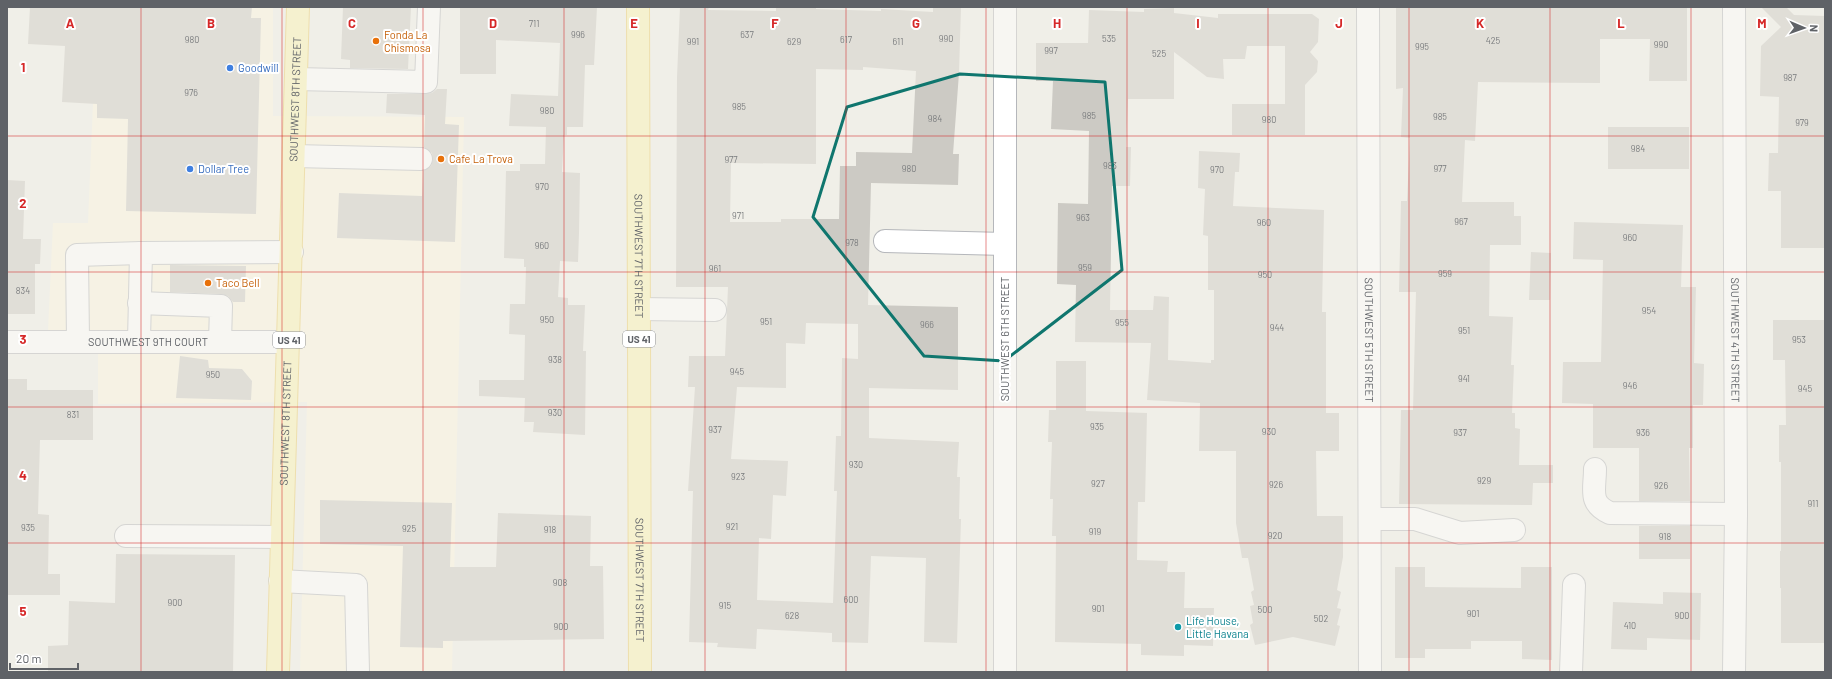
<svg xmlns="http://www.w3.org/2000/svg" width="1832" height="679" font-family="Barlow,sans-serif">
  <rect width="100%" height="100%" fill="#f0efe8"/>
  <path fill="#fcf7e1" d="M 97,7 L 273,7 L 273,116 L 464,117 L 452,672 L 300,672 L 307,402 L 98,404 L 98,330 L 48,332 L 53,223 L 88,223 Z"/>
  <path fill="#cccac4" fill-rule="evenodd" d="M 30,7 L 252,7 L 251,18 L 261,18 L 256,214 L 126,211 L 128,119 L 97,118 L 97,104 L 62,102 L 65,46 L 28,44 Z
    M 343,7 L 411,7 L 408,69 L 350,68 L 350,60 L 341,59 Z
    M 460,7 L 597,7 L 594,65 L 585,65 L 583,127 L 567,127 L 567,135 L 564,135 L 562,172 L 580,173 L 579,233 L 578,262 L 560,261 L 558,297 L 568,298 L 568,305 L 585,305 L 583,351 L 586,351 L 585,435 L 533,432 L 534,422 L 524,422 L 525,398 L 479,396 L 479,380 L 524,380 L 525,335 L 509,334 L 510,304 L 525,304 L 526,267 L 524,267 L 524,259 L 504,258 L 506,171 L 520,171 L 520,164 L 545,164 L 546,127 L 509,126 L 511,94 L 558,96 L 560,43 L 496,40 L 496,74 L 460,74 Z
    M 680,7 L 709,7 L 708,10 L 776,11 L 776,7 L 816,7 L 816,9 L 881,11 L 881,9 L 933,12 L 933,7 L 961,7 L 959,73 L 953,154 L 959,154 L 958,185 L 871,183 L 868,305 L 958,307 L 958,390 L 869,388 L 869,438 L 959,442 L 957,477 L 960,477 L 959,519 L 961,519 L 957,643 L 924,642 L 926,558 L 871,556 L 868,643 L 832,642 L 832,633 L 757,629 L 756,649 L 717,647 L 718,643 L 689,642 L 693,491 L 688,491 L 695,387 L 688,387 L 689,356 L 725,356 L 728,287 L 676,287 L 677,77 ZM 863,67 L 916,71 L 912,153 L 856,152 L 856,166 L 840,166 L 839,219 L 781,219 L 781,222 L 730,222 L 731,163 L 816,164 L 816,69 L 863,70 ZM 806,323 L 858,324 L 858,359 L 842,358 L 841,436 L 836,436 L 834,491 L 837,491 L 833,603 L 757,600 L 759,538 L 771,539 L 773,495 L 786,496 L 788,461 L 731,459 L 737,387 L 786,388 L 786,343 L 805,344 Z
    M 1396,7 L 1687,7 L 1687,81 L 1649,81 L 1650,39 L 1600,39 L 1600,83 L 1478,82 L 1475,141 L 1465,140 L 1462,202 L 1514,202 L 1514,216 L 1521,216 L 1521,245 L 1490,245 L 1489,316 L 1513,317 L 1511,365 L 1514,365 L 1512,413 L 1515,413 L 1515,428 L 1520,429 L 1519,465 L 1553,465 L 1553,483 L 1533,483 L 1532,505 L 1399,504 L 1401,410 L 1413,410 L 1416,292 L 1399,292 L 1401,201 L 1407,201 L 1410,138 L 1401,137 L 1403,88 L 1396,89 Z
    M 1761,7 L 1786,7 L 1794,15 L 1825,16 L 1825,248 L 1781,248 L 1781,191 L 1768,191 L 1769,153 L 1778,153 L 1779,97 L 1760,96 L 1761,46 L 1781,27 Z
    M 1174,8 L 1174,13 L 1218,18 L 1218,14 L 1312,14 L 1319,19 L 1318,42 L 1310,52 L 1318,61 L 1317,72 L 1305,85 L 1305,135 L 1232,135 L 1232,104 L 1285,104 L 1285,46 L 1247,46 L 1245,59 L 1223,59 L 1224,79 L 1207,77 L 1174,52 L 1174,99 L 1128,99 L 1126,147 L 1131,147 L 1130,186 L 1112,186 L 1110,310 L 1153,310 L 1154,296 L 1169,297 L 1168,360 L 1211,363 L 1211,360 L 1214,360 L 1214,290 L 1208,290 L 1208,236 L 1203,235 L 1205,189 L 1198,188 L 1199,151 L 1240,153 L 1239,172 L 1235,172 L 1233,206 L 1324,210 L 1322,312 L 1326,312 L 1326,413 L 1339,413 L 1339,451 L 1316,451 L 1317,516 L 1343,516 L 1343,557 L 1337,590 L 1341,592 L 1337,608 L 1341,609 L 1337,625 L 1340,626 L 1335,646 L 1293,637 L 1255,645 L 1250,625 L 1253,623 L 1250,606 L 1254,605 L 1251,592 L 1254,590 L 1248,558 L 1242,558 L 1236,523 L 1236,451 L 1199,451 L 1200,403 L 1147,400 L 1151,343 L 1075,342 L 1076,285 L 1057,284 L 1058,203 L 1088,204 L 1089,131 L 1051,129 L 1053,81 L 1036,81 L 1036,43 L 1088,43 L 1089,10 L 1144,12 L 1144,9 Z
    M 437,89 L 447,89 L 445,124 L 459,125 L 455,242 L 337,238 L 339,193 L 422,196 L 423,171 L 431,166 L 433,160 L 432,153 L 424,147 L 425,115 L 386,113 L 387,94 L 426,94 L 432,93 Z
    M 1608,127 L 1689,127 L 1689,169 L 1608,169 Z
    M 7,180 L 25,181 L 23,239 L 41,239 L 40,264 L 35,264 L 35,314 L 7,314 Z
    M 1574,222 L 1683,225 L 1681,287 L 1696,287 L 1694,363 L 1704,364 L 1703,405 L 1693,405 L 1693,448 L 1689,448 L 1690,501 L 1639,501 L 1639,448 L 1593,448 L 1593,404 L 1562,403 L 1563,362 L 1601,362 L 1603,260 L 1573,259 Z
    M 1531,252 L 1551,253 L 1550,300 L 1529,300 Z
    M 170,265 L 246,266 L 245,302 L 233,302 L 228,296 L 221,294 L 170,292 Z
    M 1773,320 L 1825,320 L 1825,643 L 1781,643 L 1781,588 L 1780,588 L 1780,551 L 1781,551 L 1781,462 L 1779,462 L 1779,425 L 1786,425 L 1785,360 L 1773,360 Z
    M 180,356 L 208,360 L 209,368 L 242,369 L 252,381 L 251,400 L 176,398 Z
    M 1056,361 L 1086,361 L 1086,411 L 1147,413 L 1145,502 L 1138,502 L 1137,560 L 1168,561 L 1167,572 L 1185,572 L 1184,608 L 1214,608 L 1213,646 L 1184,645 L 1184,656 L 1141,655 L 1141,644 L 1055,642 L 1056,536 L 1052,536 L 1053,499 L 1050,499 L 1052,442 L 1048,442 L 1049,410 L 1056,410 Z
    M 7,379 L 27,379 L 27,390 L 93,390 L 93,440 L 40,440 L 38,514 L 49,515 L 48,574 L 60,574 L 60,595 L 7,595 Z
    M 320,500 L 452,503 L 450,567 L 496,567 L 498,513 L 591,516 L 590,566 L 603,566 L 604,639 L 443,641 L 443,648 L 400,647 L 403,546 L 320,544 Z
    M 1639,526 L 1690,526 L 1690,559 L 1639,559 Z
    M 116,554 L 235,555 L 233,672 L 48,671 L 48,646 L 68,645 L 69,601 L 115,603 Z
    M 1395,567 L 1425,567 L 1425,587 L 1521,588 L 1521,567 L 1552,567 L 1552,660 L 1522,659 L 1522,641 L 1471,641 L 1471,649 L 1425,649 L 1425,658 L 1395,658 Z
    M 1663,592 L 1701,593 L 1700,640 L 1647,638 L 1647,650 L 1611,649 L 1613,602 L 1663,604 Z"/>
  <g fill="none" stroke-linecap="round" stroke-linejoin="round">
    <defs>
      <g id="minor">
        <path d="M 1005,7 L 1005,672"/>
        <path id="s1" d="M 1368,7 L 1370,672"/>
        <path id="s2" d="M 1734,7 L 1736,514 L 1734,672"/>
        <path d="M 296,79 L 426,82 L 429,7"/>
        <path d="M 294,156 L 421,159"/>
        <path d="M 885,241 L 1005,244"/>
        <path d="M 139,303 L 221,306 L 220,342"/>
        <path d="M 639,309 L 715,310"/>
        <path d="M 78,341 L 77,255 L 141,253"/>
        <path d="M 139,341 L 141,253 L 292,252"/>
        <path id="s3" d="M 7,342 L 289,342"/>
        <path d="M 1595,469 C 1595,490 1588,503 1610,513 L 1736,514"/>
        <path d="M 1370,519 L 1415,519 L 1460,533 L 1514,530"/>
        <path d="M 126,536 L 281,537"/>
        <path d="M 280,581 L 356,585 L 358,672"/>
        <path d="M 1571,672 L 1574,585"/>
      </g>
      <g id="major">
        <path id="s4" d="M 638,7 L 640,672"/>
        <path id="s5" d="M 278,672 L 298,7"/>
      </g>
    </defs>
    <use href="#minor" stroke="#b5b7bb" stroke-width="24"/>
    <use href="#major" stroke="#eacc67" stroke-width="24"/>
    <use href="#minor" stroke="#fff" stroke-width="22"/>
    <use href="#major" stroke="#fbf3b2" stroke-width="22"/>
  </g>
  <path d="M0 0H1832V679H0ZM 960,74 L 1105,82 L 1122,270 L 1004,361 L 924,356 L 813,217 L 847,107 Z" fill="#f0efe8" fill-opacity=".55" fill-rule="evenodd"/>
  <path fill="none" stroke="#0f766e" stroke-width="3" stroke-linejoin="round" d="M 960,74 L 1105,82 L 1122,270 L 1004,361 L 924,356 L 813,217 L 847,107 Z"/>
  <path fill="none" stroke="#d62828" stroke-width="1" stroke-opacity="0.55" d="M 141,7 L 141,672M 282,7 L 282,672M 423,7 L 423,672M 564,7 L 564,672M 705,7 L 705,672M 846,7 L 846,672M 986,7 L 986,672M 1127,7 L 1127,672M 1268,7 L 1268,672M 1409,7 L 1409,672M 1550,7 L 1550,672M 1691,7 L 1691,672M 7,136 L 1825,136M 7,272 L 1825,272M 7,407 L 1825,407M 7,543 L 1825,543"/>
  <g fill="#e8710a" stroke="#fff" stroke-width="1.5">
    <circle cx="376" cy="41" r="4"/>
    <circle cx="441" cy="159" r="4"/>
    <circle cx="208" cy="283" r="4"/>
  </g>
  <g fill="#3f7fe0" stroke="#fff" stroke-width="1.5">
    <circle cx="230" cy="68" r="4"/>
    <circle cx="190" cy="169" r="4"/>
  </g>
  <circle fill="#0f9aa8" stroke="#fff" stroke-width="1.5" cx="1178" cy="627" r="4"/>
  <g text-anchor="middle" stroke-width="4" stroke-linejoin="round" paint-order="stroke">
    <g font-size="9" fill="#7a7c7e">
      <text x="534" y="27">711</text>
      <text x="578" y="38">996</text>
      <text x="747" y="38">637</text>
      <text x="946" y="42">990</text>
      <text x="1109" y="42">535</text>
      <text x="192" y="43">980</text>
      <text x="846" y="43">617</text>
      <text x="1493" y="44">425</text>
      <text x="693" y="45">991</text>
      <text x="794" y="45">629</text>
      <text x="898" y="45">611</text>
      <text x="1661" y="48">990</text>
      <text x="1422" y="50">995</text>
      <text x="1051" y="54">997</text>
      <text x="1159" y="57">525</text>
      <text x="1790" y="81">987</text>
      <text x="191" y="96">976</text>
      <text x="739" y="110">985</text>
      <text x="547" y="114">980</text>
      <text x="1089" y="119">985</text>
      <text x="1440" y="120">985</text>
      <text x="935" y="122">984</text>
      <text x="1269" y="123">980</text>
      <text x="1802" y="126">979</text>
      <text x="1638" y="152">984</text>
      <text x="731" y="163">977</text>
      <text x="1110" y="169">983</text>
      <text x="909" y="172">980</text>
      <text x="1440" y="172">977</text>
      <text x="1217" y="173">970</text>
      <text x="542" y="190">970</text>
      <text x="738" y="219">971</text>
      <text x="1083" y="221">963</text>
      <text x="1461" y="225">967</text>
      <text x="1264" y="226">960</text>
      <text x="1630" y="241">960</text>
      <text x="852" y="246">978</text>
      <text x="542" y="249">960</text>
      <text x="1085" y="271">959</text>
      <text x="715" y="272">961</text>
      <text x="1445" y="277">959</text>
      <text x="1265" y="278">950</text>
      <text x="23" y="294">834</text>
      <text x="1649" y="314">954</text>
      <text x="547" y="323">950</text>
      <text x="766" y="325">951</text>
      <text x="1122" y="326">955</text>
      <text x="927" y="328">966</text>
      <text x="1277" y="331">944</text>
      <text x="1464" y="334">951</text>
      <text x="1799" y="343">953</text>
      <text x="555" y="363">938</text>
      <text x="737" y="375">945</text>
      <text x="213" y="378">950</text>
      <text x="1464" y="382">941</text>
      <text x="1630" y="389">946</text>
      <text x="1805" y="392">945</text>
      <text x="555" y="416">930</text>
      <text x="73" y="418">831</text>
      <text x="1097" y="430">935</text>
      <text x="715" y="433">937</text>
      <text x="1269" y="435">930</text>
      <text x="1460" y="436">937</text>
      <text x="1643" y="436">936</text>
      <text x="856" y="468">930</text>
      <text x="738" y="480">923</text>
      <text x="1484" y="484">929</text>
      <text x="1098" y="487">927</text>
      <text x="1276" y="488">926</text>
      <text x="1661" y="489">926</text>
      <text x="1813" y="507">911</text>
      <text x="732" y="530">921</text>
      <text x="28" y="531">935</text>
      <text x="409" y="532">925</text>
      <text x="550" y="533">918</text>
      <text x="1095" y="535">919</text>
      <text x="1275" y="539">920</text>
      <text x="1665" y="540">918</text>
      <text x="560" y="586">908</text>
      <text x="851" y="603">600</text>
      <text x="175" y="606">900</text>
      <text x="725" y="609">915</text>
      <text x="1098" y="612">901</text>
      <text x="1265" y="613">500</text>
      <text x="1473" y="617">901</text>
      <text x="792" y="619">628</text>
      <text x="1682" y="619">900</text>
      <text x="1321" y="622">502</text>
      <text x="1630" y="629">410</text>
      <text x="561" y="630">900</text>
    </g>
    <g fill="#fff" stroke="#8f9195" stroke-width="1">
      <rect x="623" y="331" width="32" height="16" rx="3"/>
      <rect x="273" y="332" width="32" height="16" rx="3"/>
    </g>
    <g font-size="10" font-weight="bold" fill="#5f6267">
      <text x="639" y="343">US 41</text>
      <text x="289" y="344">US 41</text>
    </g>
    <g font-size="11" fill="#c56008" stroke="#fff" text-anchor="start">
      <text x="384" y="39">Fonda La<tspan x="384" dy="13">Chismosa</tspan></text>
      <text x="449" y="163">Cafe La Trova</text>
      <text x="216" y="287">Taco Bell</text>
    </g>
    <g font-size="11" fill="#366cbe" stroke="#fff" text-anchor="start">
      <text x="238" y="72">Goodwill</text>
      <text x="198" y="173">Dollar Tree</text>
    </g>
    <g font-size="11" fill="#5f6267" stroke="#fff">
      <text dy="4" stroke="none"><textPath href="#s5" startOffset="573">SOUTHWEST 8TH STREET</textPath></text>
      <text dy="4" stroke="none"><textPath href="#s4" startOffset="249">SOUTHWEST 7TH STREET</textPath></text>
      <text transform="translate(1005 339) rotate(-90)" y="4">SOUTHWEST 6TH STREET</text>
      <text dy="4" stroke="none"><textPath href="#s1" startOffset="333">SOUTHWEST 5TH STREET</textPath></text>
      <text dy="4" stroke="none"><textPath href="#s2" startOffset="333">SOUTHWEST 4TH STREET</textPath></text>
      <text dy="4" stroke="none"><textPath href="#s3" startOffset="141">SOUTHWEST 9TH COURT</textPath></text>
      <text dy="4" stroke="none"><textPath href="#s5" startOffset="249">SOUTHWEST 8TH STREET</textPath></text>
      <text dy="4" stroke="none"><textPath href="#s4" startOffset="573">SOUTHWEST 7TH STREET</textPath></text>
    </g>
    <g font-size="11" fill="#0d838f" stroke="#fff" text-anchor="start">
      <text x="1186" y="625">Life House,<tspan x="1186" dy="13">Little Havana</tspan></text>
    </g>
  </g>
  <g font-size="13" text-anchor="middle" font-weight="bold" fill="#d62828" stroke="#fff" stroke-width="4" stroke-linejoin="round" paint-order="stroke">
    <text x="70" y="28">A</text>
    <text x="211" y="28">B</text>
    <text x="352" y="28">C</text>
    <text x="493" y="28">D</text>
    <text x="634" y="28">E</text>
    <text x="775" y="28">F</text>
    <text x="916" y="28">G</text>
    <text x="1057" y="28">H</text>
    <text x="1198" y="28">I</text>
    <text x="1339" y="28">J</text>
    <text x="1480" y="28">K</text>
    <text x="1621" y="28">L</text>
    <text x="1762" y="28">M</text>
    <text x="23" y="72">1</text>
    <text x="23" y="208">2</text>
    <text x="23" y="344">3</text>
    <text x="23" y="480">4</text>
    <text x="23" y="616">5</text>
  </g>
  <rect width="1832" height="679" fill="none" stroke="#5f6267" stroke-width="16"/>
  <g transform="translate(1804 28) rotate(92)" stroke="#ffffff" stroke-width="3" paint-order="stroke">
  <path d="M0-3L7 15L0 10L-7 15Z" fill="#5f6267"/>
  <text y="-6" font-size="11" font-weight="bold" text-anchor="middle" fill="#5f6267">N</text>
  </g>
  <path d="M10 663v6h68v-6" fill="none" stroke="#5f6267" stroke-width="2"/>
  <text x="16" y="663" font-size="12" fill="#5f6267" stroke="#ffffff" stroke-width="3" paint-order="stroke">20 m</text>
</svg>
